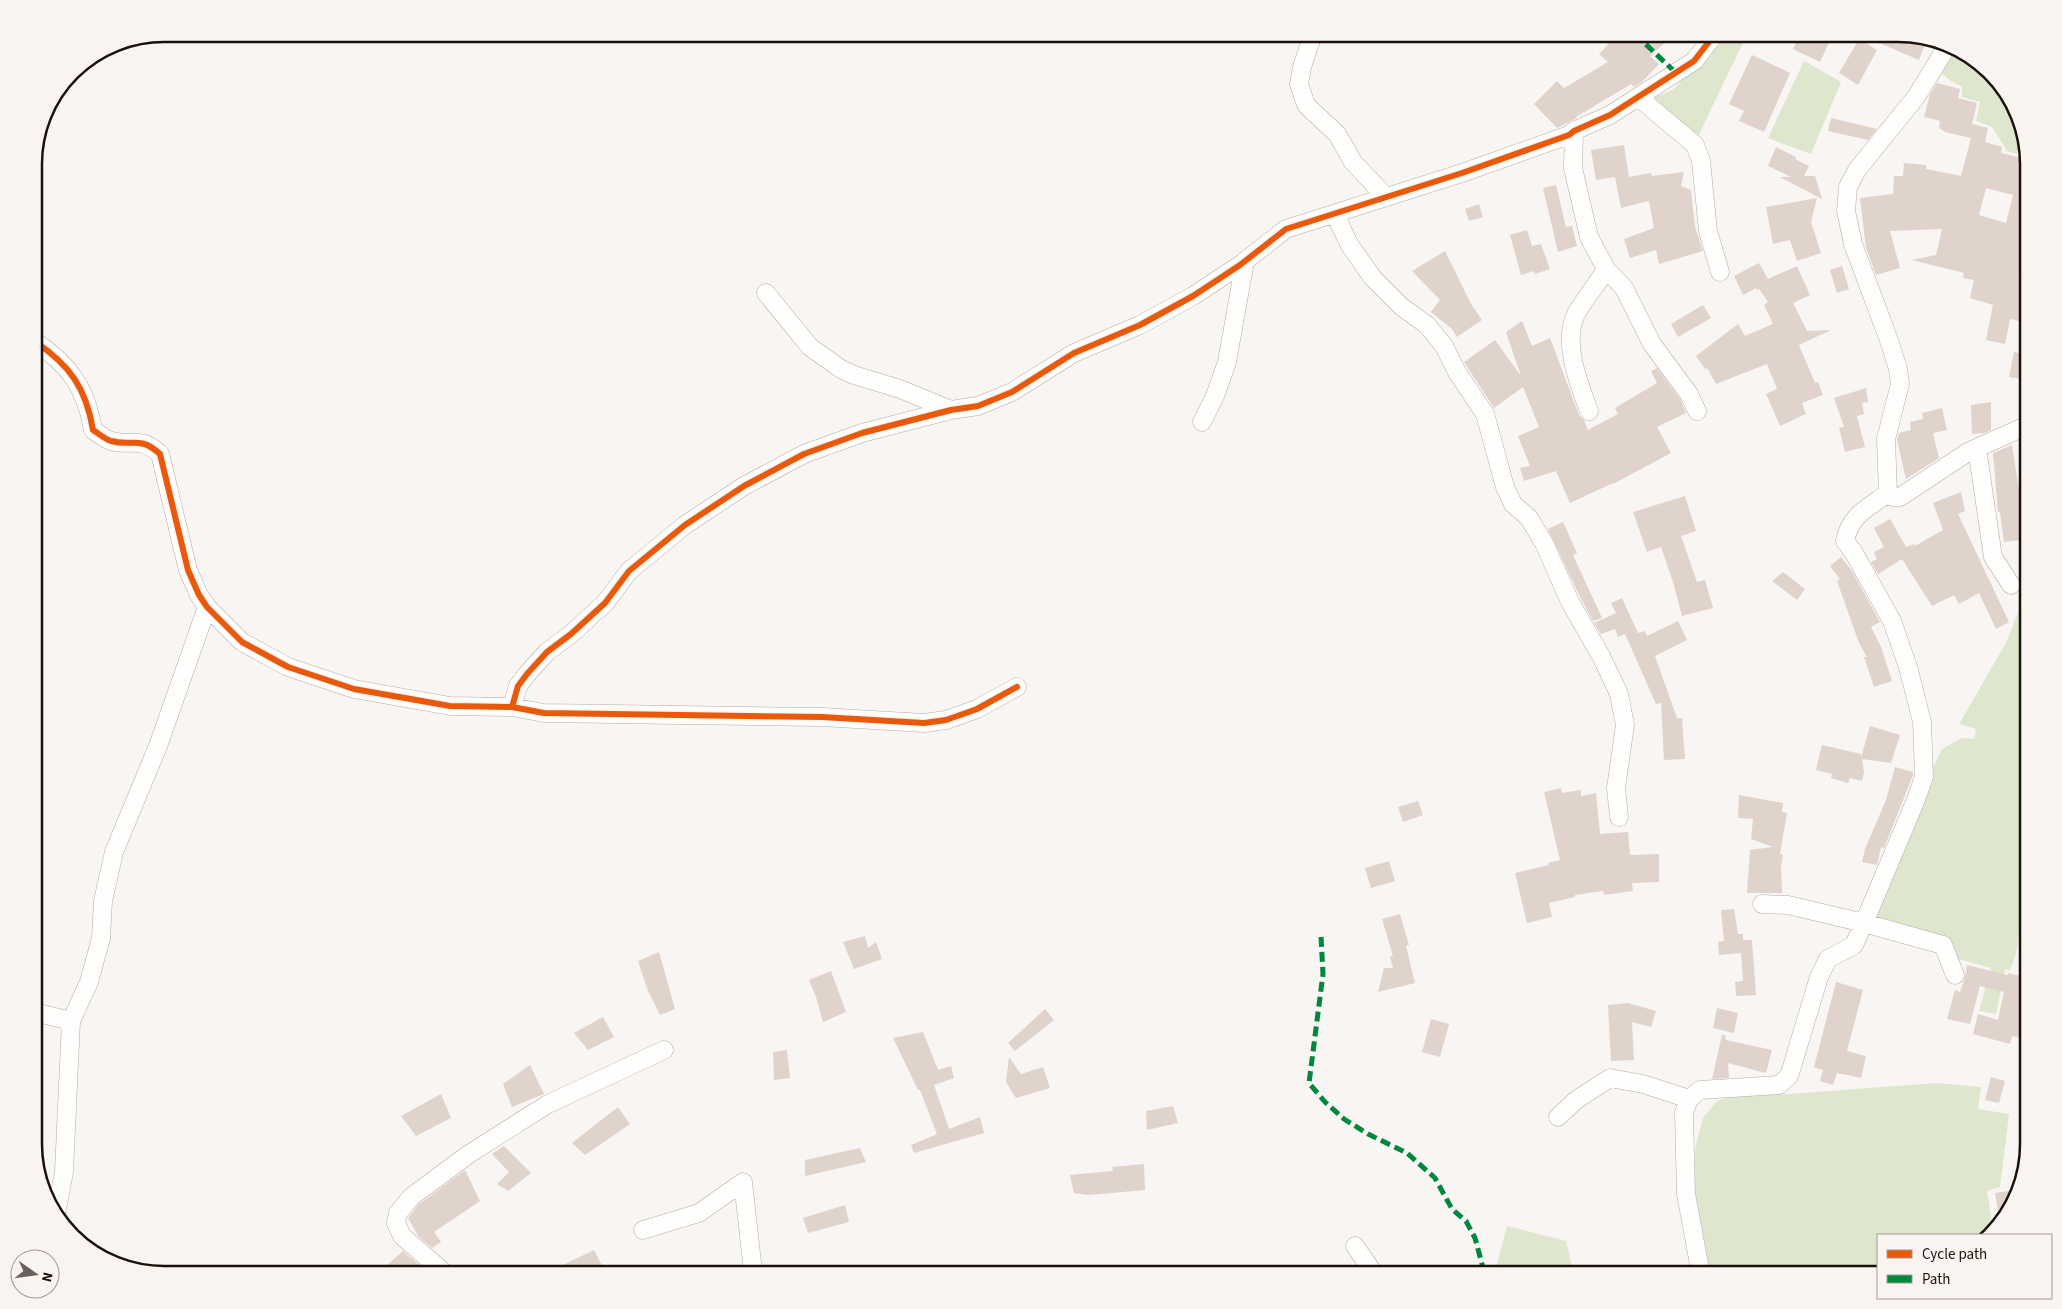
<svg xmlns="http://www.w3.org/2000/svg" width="2062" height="1309" font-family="'Source Sans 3',sans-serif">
  <rect width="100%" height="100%" fill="#f8f5f3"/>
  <path fill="#dee7cd" d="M 1746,36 L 1696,141 L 1647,101 L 1674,89 L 1695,65 L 1729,37 Z
    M 1949,49 L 1970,56 L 2011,100 L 2021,139 L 2017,154 L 2007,151 L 1992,127 L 1976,121 L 1980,102 L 1962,97 L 1962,87 L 1951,81 L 1936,69 Z
    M 1804,61 L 1841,82 L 1811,154 L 1768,138 Z
    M 2028,572 L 2028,867 L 2016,954 L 2010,970 L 2005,969 L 1996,1014 L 1979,1011 L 1991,968 L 1954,958 L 1872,920 L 1929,776 L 1942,749 L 1962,738 L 1974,739 L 1976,729 L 1959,724 L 2006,643 L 2018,613 L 2019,574 Z
    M 1936,1083 L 1981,1087 L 1978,1109 L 2009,1114 L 2000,1187 L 1987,1191 L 1993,1229 L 1987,1235 L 1878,1235 L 1878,1275 L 1706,1275 L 1693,1189 L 1696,1145 L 1703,1118 L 1717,1101 L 1743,1093 L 1789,1094 Z
    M 1507,1226 L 1566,1241 L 1574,1275 L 1494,1275 Z"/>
  <path fill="#dfd3cc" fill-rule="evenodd" d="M 1618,34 L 1627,34 L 1638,44 L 1649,34 L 1660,34 L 1667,41 L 1650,56 L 1659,64 L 1642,82 L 1634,87 L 1631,84 L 1576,117 L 1577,118 L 1557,128 L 1534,104 L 1557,81 L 1564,88 L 1608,62 L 1599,54 Z
    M 1800,34 L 1833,34 L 1820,62 L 1793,49 Z
    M 1858,34 L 1897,34 L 1926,42 L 1919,60 Z
    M 1859,39 L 1877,50 L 1858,85 L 1839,73 Z
    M 1752,55 L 1790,73 L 1764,132 L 1739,121 L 1744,111 L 1729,104 Z
    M 1937,83 L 1960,89 L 1958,98 L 1977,103 L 1972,124 L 1988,128 L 1985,142 L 2002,147 L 2001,153 L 2027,159 L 2028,165 L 2028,214 L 2025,228 L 2028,229 L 2028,252 L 2025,251 L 2018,278 L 2028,280 L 2028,323 L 2010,319 L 2005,344 L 1986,340 L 1993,305 L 1970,298 L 1974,280 L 1963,278 L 1964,273 L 1912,260 L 1936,255 L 1942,229 L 1890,231 L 1900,268 L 1876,275 L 1866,248 L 1860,198 L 1893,194 L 1894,176 L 1903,176 L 1904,163 L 1926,165 L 1926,169 L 1961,176 L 1971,138 L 1945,132 L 1939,128 L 1940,121 L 1924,117 L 1930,94 ZM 1986,188 L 2013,195 L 2006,223 L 1979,215 Z
    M 1831,118 L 1877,129 L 1868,140 L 1828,131 Z
    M 1624,145 L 1629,177 L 1651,173 L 1652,176 L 1684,172 L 1681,186 L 1691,190 L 1695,227 L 1703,251 L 1659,264 L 1656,250 L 1630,258 L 1624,239 L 1654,228 L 1649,201 L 1621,208 L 1615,177 L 1596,180 L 1591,150 Z
    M 1776,147 L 1796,157 L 1795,159 L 1809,166 L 1804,176 L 1815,176 L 1822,199 L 1780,177 L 1791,177 L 1768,166 Z
    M 1556,185 L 1566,227 L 1572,226 L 1577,246 L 1558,252 L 1543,188 Z
    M 1817,198 L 1811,222 L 1821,253 L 1797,261 L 1790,240 L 1773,244 L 1766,207 Z
    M 1479,204 L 1483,217 L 1469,221 L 1465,209 Z
    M 1527,230 L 1532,246 L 1541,244 L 1550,269 L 1535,274 L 1534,271 L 1521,275 L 1510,235 Z
    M 1445,251 L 1471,304 L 1482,320 L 1457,337 L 1452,329 L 1431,312 L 1440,300 L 1412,271 Z
    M 1759,263 L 1768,279 L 1797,266 L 1810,295 L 1793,303 L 1807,331 L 1831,330 L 1799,345 L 1815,383 L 1818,382 L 1823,395 L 1802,403 L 1806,414 L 1780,426 L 1766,394 L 1777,389 L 1767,364 L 1716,384 L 1707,368 L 1705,369 L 1696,356 L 1738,324 L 1745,336 L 1773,324 L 1764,305 L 1768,302 L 1759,289 L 1757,290 L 1756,288 L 1743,295 L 1734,276 Z
    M 1842,266 L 1849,289 L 1837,293 L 1830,270 Z
    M 1703,305 L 1711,318 L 1678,337 L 1671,324 Z
    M 1522,321 L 1532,346 L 1550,338 L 1579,415 L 1584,420 L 1588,430 L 1618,414 L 1615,408 L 1657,383 L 1651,371 L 1657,368 L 1680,399 L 1686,413 L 1657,427 L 1671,453 L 1613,484 L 1613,483 L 1570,503 L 1556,471 L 1524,481 L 1520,468 L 1530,466 L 1518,436 L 1539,427 L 1523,387 L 1494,408 L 1464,362 L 1495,340 L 1521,376 L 1506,332 Z
    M 2014,352 L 2028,355 L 2028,380 L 2009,377 Z
    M 1866,388 L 1868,402 L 1862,403 L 1864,414 L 1857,416 L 1865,447 L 1845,452 L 1839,428 L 1844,427 L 1834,398 Z
    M 1991,402 L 1991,430 L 1984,433 L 1972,434 L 1971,405 Z
    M 1942,408 L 1947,430 L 1933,433 L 1939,458 L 1906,479 L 1897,440 L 1899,433 L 1911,430 L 1910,422 L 1923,419 L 1922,413 Z
    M 2012,445 L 2022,510 L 2019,510 L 2022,540 L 2004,542 L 2000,512 L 1998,512 L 1993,453 Z
    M 1961,492 L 1965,511 L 1958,514 L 2009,622 L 1996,629 L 1979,593 L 1959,604 L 1954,595 L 1932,606 L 1902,559 L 1878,574 L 1871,562 L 1877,559 L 1874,552 L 1884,547 L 1874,528 L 1890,519 L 1906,547 L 1914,544 L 1915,546 L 1943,530 L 1933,503 Z
    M 1685,496 L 1696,531 L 1681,536 L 1697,582 L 1705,580 L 1713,608 L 1682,616 L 1673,582 L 1661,547 L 1647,552 L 1633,512 Z
    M 1563,522 L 1577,553 L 1573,555 L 1602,618 L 1593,621 L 1580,597 L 1548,529 Z
    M 1841,557 L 1852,571 L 1880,622 L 1871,627 L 1881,647 L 1892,681 L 1874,687 L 1864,657 L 1867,657 L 1859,643 L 1837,581 L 1840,579 L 1830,566 Z
    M 1783,572 L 1805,589 L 1797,600 L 1772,581 Z
    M 1622,598 L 1638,633 L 1645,631 L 1647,636 L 1678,621 L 1687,640 L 1655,656 L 1677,718 L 1682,718 L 1685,759 L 1664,760 L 1661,703 L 1656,704 L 1625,634 L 1618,637 L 1615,629 L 1601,634 L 1594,623 L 1616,613 L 1611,603 Z
    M 1870,726 L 1900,735 L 1891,763 L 1862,759 L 1864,772 L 1862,781 L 1850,778 L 1848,783 L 1831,778 L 1832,774 L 1816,770 L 1822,745 L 1861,754 L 1861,758 Z
    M 1895,767 L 1913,772 L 1913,775 L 1884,848 L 1881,847 L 1877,865 L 1862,862 L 1865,849 L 1886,800 Z
    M 1561,788 L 1562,793 L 1581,790 L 1581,796 L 1596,793 L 1600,834 L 1628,832 L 1630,855 L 1659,854 L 1659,882 L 1632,883 L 1633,891 L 1604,895 L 1603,891 L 1575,895 L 1575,897 L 1549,903 L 1552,917 L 1527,923 L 1515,873 L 1549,865 L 1548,863 L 1560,860 L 1544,792 Z
    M 1739,795 L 1783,803 L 1782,812 L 1787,813 L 1780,854 L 1783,855 L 1781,867 L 1782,893 L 1747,893 L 1750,850 L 1773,847 L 1751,839 L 1753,819 L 1738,818 Z
    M 1418,801 L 1423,815 L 1403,822 L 1398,807 Z
    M 1389,861 L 1395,881 L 1371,888 L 1365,868 Z
    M 1734,909 L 1738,934 L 1743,934 L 1743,940 L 1752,940 L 1756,995 L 1736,996 L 1735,982 L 1743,981 L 1741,953 L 1719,955 L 1718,942 L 1724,941 L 1721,910 Z
    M 1400,914 L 1409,945 L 1406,946 L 1415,983 L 1378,992 L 1384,968 L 1393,968 L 1390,956 L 1393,956 L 1382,919 Z
    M 865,936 L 868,948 L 876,942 L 882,959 L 854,969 L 843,942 Z
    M 659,952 L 675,1009 L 660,1015 L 648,991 L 638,961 Z
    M 1967,965 L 2008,975 L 2008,973 L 2028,978 L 2028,1040 L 2012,1036 L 2010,1044 L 1973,1034 L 1978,1014 L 1998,1020 L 2004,992 L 1980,986 L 1970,1024 L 1947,1019 L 1955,990 L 1960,992 L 1965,977 Z
    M 831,971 L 846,1012 L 823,1022 L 816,997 L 809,980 Z
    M 1836,982 L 1863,990 L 1847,1051 L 1866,1056 L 1861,1078 L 1837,1073 L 1833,1085 L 1820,1081 L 1823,1070 L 1814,1067 Z
    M 1628,1003 L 1656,1011 L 1651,1027 L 1632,1022 L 1634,1060 L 1611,1061 L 1608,1005 Z
    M 1717,1008 L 1738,1013 L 1734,1033 L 1713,1028 Z
    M 1045,1009 L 1054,1020 L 1015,1051 L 1008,1043 Z
    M 603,1017 L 614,1037 L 588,1050 L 574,1033 Z
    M 1431,1019 L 1449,1024 L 1440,1057 L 1422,1052 Z
    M 923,1032 L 938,1070 L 951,1066 L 954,1078 L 934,1085 L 949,1129 L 980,1117 L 984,1133 L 914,1153 L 911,1145 L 937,1134 L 920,1090 L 918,1090 L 893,1038 Z
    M 1722,1035 L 1725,1035 L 1726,1040 L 1772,1050 L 1766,1073 L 1728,1063 L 1729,1078 L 1712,1079 Z
    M 787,1050 L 790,1078 L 774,1080 L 773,1052 Z
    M 1009,1057 L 1021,1074 L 1043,1067 L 1050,1088 L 1016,1098 L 1006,1082 Z
    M 530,1065 L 544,1094 L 512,1107 L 503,1084 Z
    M 1991,1077 L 2005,1081 L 1999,1103 L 1985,1100 Z
    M 441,1094 L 451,1118 L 416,1136 L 401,1116 Z
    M 1173,1106 L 1178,1123 L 1147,1130 L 1146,1111 Z
    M 618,1107 L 630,1124 L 585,1155 L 572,1143 Z
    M 504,1146 L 531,1173 L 508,1191 L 497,1184 L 509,1172 L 492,1154 Z
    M 860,1148 L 866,1162 L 805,1176 L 805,1160 Z
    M 1144,1164 L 1145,1190 L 1089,1195 L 1074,1193 L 1070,1175 L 1113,1171 L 1112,1167 Z
    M 465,1170 L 480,1201 L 434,1232 L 441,1242 L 432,1248 L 419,1237 L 408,1218 L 418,1205 Z
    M 2014,1190 L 2006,1217 L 2000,1223 L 1995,1193 Z
    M 845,1205 L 849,1222 L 808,1233 L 803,1218 Z
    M 594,1250 L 607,1275 L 569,1275 L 563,1265 Z
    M 403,1251 L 431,1275 L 408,1275 L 401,1271 L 396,1275 L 376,1275 Z"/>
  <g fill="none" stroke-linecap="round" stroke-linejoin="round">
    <defs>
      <path id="minor" d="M 1313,34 L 1302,67 L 1299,84 L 1306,105 L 1337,134 L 1353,162 L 1386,197
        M 1946,48 L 1916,97 L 1857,170 L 1848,187 L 1846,211 L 1853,244 L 1890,343 L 1898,369 L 1900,384 L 1886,439 L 1888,493 L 1892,497 L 1900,497 L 1968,452 L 2028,425
        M 1638,97 L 1695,145 L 1701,161 L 1708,231 L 1720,272
        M 1574,131 L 1573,168 L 1589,237 L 1606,269 L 1624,288 L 1652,344 L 1689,394 L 1697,411
        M 1335,214 L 1349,244 L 1372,277 L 1402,307 L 1427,325 L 1444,346 L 1457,372 L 1485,414 L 1505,487 L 1513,504 L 1529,518 L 1544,543 L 1570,602 L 1601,656 L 1619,694 L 1625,725 L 1616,788 L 1619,817
        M 766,293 L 810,347 L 841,369 L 854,375 L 900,389 L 951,410
        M 34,341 C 70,365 86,388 93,430 C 99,434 105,439 111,441 C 132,447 139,435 160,454 L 188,570 L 199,595 L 207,607 L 242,642 L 288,667 L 354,689 L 450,706 L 512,707 L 544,713 L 822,717 L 924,723 L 946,720 L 977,709 L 1017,687
        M 1589,411 C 1579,384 1562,342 1576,314 C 1585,298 1597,285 1606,269
        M 1202,422 L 1215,396 L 1227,362 L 1245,261
        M 1977,448 L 1993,557 L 2011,585
        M 512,707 L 518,686 L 527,674 L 547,652 L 571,634 L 605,603 L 629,571 L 685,525 L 744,486 L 804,454 L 862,433 L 951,410 L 978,406 L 1012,392 L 1074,353 L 1140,325 L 1193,296 L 1240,265 L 1286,229 L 1462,173 L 1569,135 L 1574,131 L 1610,115 L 1694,61 L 1715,34
        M 1762,904 L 1788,905 L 1864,923 L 1915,802 L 1924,777 L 1923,748 L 1922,722 L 1908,667 L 1892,621 L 1854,553 L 1845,541 C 1850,515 1868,508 1888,493
        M 34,1012 L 71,1021
        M 1558,1117 L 1576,1100 L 1610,1078 L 1643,1084 L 1689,1099
        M 56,1214 L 64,1172 L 71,1021 L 89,982 L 101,938 L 103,901 L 114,852 L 158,746 L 207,607
        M 643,1230 L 699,1213 L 743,1182 L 753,1271 L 748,1275
        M 1355,1246 L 1375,1275
        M 447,1275 L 402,1236 L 396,1223 L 398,1213 L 411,1197 L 469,1154 L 548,1104 L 664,1050
        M 1701,1275 L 1686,1194 L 1684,1113 L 1689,1099 L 1700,1090 L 1779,1085 L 1789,1076 L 1791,1070 L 1819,977 L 1828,959 L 1854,945 L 1864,923 L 1943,945 L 1955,975"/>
    </defs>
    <use href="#minor" stroke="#b3aca9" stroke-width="19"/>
    <use href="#minor" stroke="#fefefd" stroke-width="18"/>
    <path stroke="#00873e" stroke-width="5" stroke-dasharray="10 5" stroke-linecap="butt" d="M 1484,34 L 1508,34
      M 1525,34 L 1549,38 L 1557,34
      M 1635,34 L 1676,73
      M 1321,937 L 1323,974 L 1309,1083 L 1325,1102 L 1344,1119 L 1368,1134 L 1407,1153 L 1435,1178 L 1452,1209 L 1466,1221 L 1475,1238 L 1485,1275"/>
    <defs>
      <path id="cycleway" d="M 34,341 C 70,365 86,388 93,430 C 99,434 105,439 111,441 C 132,447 139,435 160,454 L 188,570 L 199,595 L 207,607 L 242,642 L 288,667 L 354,689 L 450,706 L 512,707 L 544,713 L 822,717 L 924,723 L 946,720 L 977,709 L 1017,687
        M 512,707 L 518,686 L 527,674 L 547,652 L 571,634 L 605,603 L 629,571 L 685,525 L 744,486 L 804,454 L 862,433 L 951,410 L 978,406 L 1012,392 L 1074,353 L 1140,325 L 1193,296 L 1240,265 L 1286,229 L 1462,173 L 1569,135 L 1574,131 L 1610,115 L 1694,61 L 1715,34"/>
    </defs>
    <use href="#cycleway" stroke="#faf4f1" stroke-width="9"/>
    <use href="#cycleway" stroke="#e8590c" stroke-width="6"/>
  </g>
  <path d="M0 0H2062V1309H0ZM164 42H1898A122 122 0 0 1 2020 164V1144A122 122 0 0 1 1898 1266H164A122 122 0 0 1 42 1144V164A122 122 0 0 1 164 42Z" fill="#faf4f1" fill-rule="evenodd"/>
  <path fill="none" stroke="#1b110c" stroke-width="2.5" d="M164 42H1898A122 122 0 0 1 2020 164V1144A122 122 0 0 1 1898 1266H164A122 122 0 0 1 42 1144V164A122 122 0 0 1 164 42Z"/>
  <rect x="1877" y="1234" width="175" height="65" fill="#faf4f1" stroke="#a19995"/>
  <rect x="1887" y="1250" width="25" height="8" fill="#e8590c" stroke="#a19995"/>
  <text x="1922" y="1259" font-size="15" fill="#1b110c">Cycle path</text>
  <rect x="1887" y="1275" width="25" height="8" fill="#00873e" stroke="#a19995"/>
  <text x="1922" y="1284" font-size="15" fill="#1b110c">Path</text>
  <g transform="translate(35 1274) rotate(104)"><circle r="24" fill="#faf4f1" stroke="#a19995"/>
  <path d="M0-4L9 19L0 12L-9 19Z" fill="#68615d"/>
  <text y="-8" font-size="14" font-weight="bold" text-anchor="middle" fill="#1b110c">N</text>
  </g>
</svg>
